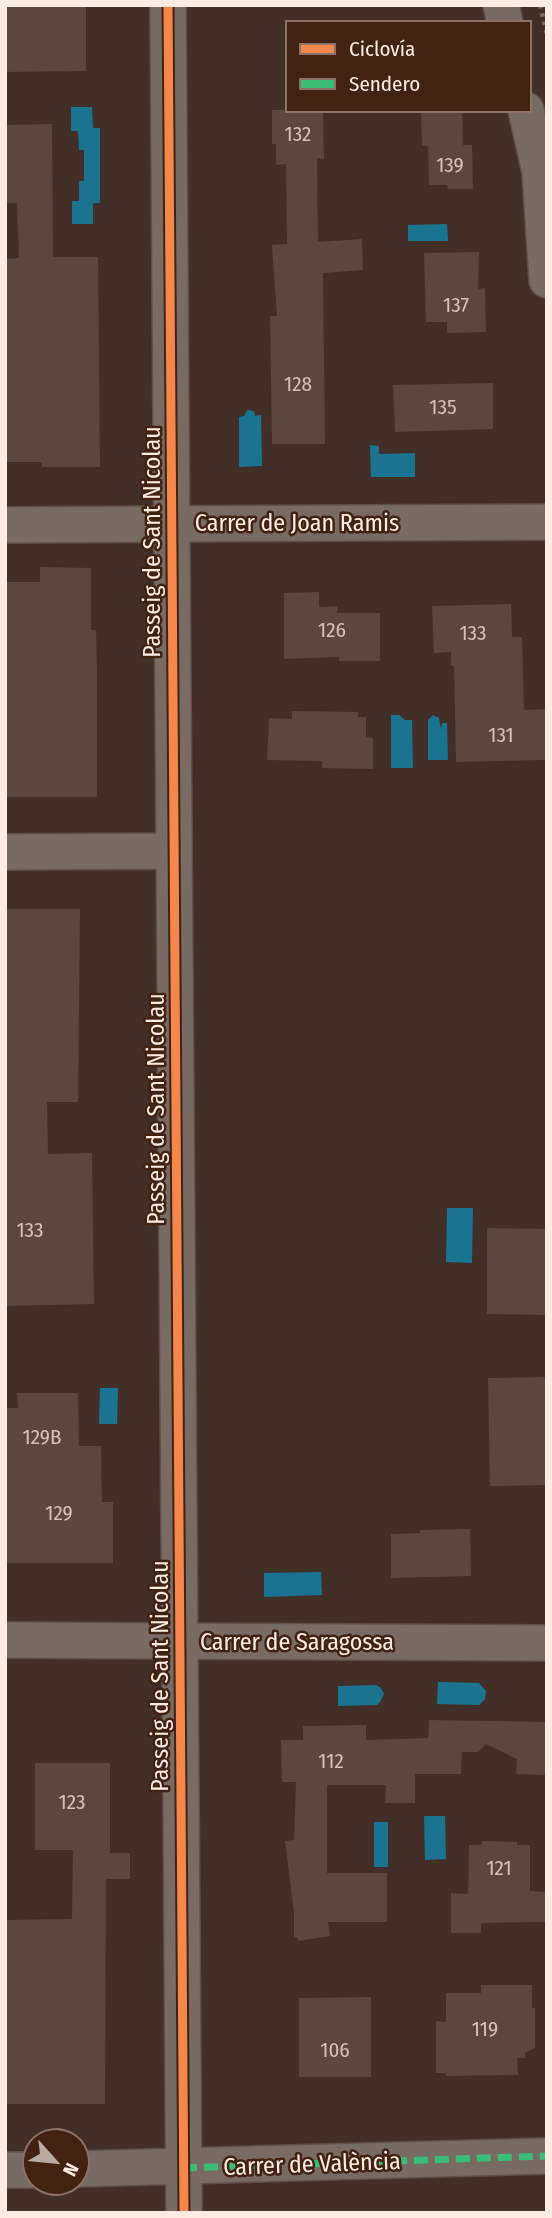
<svg xmlns="http://www.w3.org/2000/svg" width="552" height="2218" font-family="'Fira Sans Condensed',sans-serif">
  <rect width="100%" height="100%" fill="#423028"/>
  <path fill="#1a7491" d="M 71,107 L 92,107 L 93,128 L 100,128 L 100,203 L 93,203 L 93,224 L 72,224 L 72,201 L 79,201 L 79,181 L 84,181 L 84,150 L 79,150 L 78,131 L 71,131 Z
    M 447,224 L 448,241 L 408,241 L 408,225 Z
    M 247,410 L 254,411 L 255,416 L 261,415 L 262,466 L 239,467 L 239,417 L 244,416 Z
    M 370,445 L 379,446 L 379,454 L 415,453 L 415,477 L 371,477 Z
    M 391,715 L 399,715 L 405,720 L 412,720 L 413,768 L 391,768 Z
    M 433,715 L 439,718 L 441,729 L 442,723 L 447,723 L 448,760 L 428,760 L 428,720 Z
    M 447,1208 L 473,1208 L 472,1263 L 446,1262 Z
    M 100,1388 L 118,1388 L 117,1424 L 99,1424 Z
    M 321,1572 L 322,1595 L 264,1597 L 264,1573 Z
    M 438,1682 L 479,1683 L 486,1691 L 485,1699 L 479,1705 L 437,1704 Z
    M 376,1685 L 381,1688 L 384,1694 L 380,1702 L 377,1705 L 338,1706 L 338,1686 Z
    M 424,1816 L 445,1816 L 446,1859 L 425,1860 Z
    M 374,1822 L 388,1822 L 388,1867 L 374,1867 Z"/>
  <path fill="#5a473d" d="M 5,5 L 86,5 L 86,71 L 5,72 Z
    M 272,110 L 323,110 L 324,159 L 317,158 L 318,242 L 362,239 L 363,270 L 323,273 L 325,444 L 272,444 L 270,316 L 277,316 L 272,245 L 287,244 L 286,164 L 276,165 L 276,144 L 272,144 Z
    M 421,110 L 462,110 L 463,145 L 472,145 L 473,189 L 448,189 L 447,185 L 429,185 L 428,146 L 422,146 Z
    M 52,124 L 53,257 L 98,257 L 100,467 L 42,467 L 42,462 L 5,462 L 5,259 L 19,258 L 17,203 L 5,203 L 5,125 Z
    M 479,252 L 478,289 L 485,288 L 486,332 L 447,333 L 447,322 L 426,322 L 424,253 Z
    M 493,383 L 493,429 L 395,432 L 393,385 Z
    M 40,567 L 91,568 L 91,630 L 96,630 L 97,669 L 97,797 L 5,797 L 5,582 L 40,582 Z
    M 319,592 L 319,607 L 338,606 L 337,613 L 380,613 L 380,661 L 339,661 L 339,657 L 284,659 L 284,593 Z
    M 511,604 L 512,637 L 522,637 L 524,710 L 547,709 L 547,760 L 456,762 L 454,666 L 451,666 L 451,652 L 434,653 L 432,606 Z
    M 292,711 L 358,712 L 358,717 L 366,717 L 366,737 L 373,738 L 373,769 L 322,768 L 322,761 L 267,760 L 269,718 L 292,719 Z
    M 5,909 L 80,909 L 78,1102 L 47,1102 L 48,1154 L 92,1153 L 94,1304 L 5,1306 Z
    M 487,1228 L 547,1229 L 547,1315 L 487,1314 Z
    M 547,1377 L 547,1485 L 490,1486 L 488,1378 Z
    M 17,1393 L 78,1393 L 79,1446 L 101,1446 L 102,1502 L 113,1502 L 113,1563 L 5,1563 L 5,1408 L 18,1408 Z
    M 470,1529 L 471,1576 L 391,1578 L 391,1534 L 420,1533 L 420,1530 Z
    M 429,1720 L 547,1722 L 547,1775 L 516,1774 L 517,1759 L 486,1744 L 478,1752 L 462,1752 L 461,1774 L 415,1774 L 415,1803 L 385,1803 L 386,1785 L 327,1785 L 327,1873 L 387,1873 L 387,1922 L 328,1922 L 330,1936 L 298,1941 L 298,1938 L 294,1937 L 294,1913 L 285,1841 L 294,1840 L 296,1782 L 282,1782 L 281,1740 L 303,1740 L 303,1726 L 366,1725 L 366,1740 L 428,1738 Z
    M 35,1763 L 110,1763 L 110,1853 L 130,1853 L 130,1879 L 106,1879 L 105,2104 L 5,2104 L 5,1920 L 72,1919 L 73,1850 L 35,1850 Z
    M 482,1841 L 517,1842 L 517,1845 L 530,1845 L 530,1891 L 546,1892 L 546,1922 L 481,1923 L 481,1933 L 451,1933 L 451,1893 L 468,1894 L 469,1845 L 482,1845 Z
    M 481,1985 L 532,1985 L 532,2008 L 535,2008 L 535,2048 L 525,2053 L 525,2058 L 517,2058 L 518,2075 L 446,2076 L 446,2073 L 436,2073 L 436,2021 L 446,2022 L 446,1993 L 481,1993 Z
    M 371,1997 L 371,2077 L 299,2077 L 299,1998 Z"/>
  <g fill="none" stroke-linecap="round" stroke-linejoin="round">
    <defs>
      <path id="street" d="M 168,5 L 184,2213
        M 501,5 L 505,23
        M 526,110 L 540,172 L 547,280
        M 5,525 L 547,522
        M 5,852 L 173,851
        M 5,1640 L 547,1643
        M 77,2169 L 547,2156
        M 5,2170 L 35,2170"/>
    </defs>
    <use href="#street" stroke="#5e4f49" stroke-width="38"/>
    <path stroke="#776b64" stroke-width="4.5" stroke-dasharray="3.5 5" stroke-linecap="butt" d="M 540,5 L 547,34"/>
    <use href="#street" stroke="#786b64" stroke-width="35"/>
    <path stroke="#3abd76" stroke-width="7" stroke-dasharray="14 7" stroke-linecap="butt" d="M 183,2168 L 547,2156"/>
    <defs>
      <path id="cycleway" d="M 168,5 L 184,2213"/>
    </defs>
    <use href="#cycleway" stroke="#422213" stroke-width="13"/>
    <use href="#cycleway" stroke="#f5874c" stroke-width="9"/>
  </g>
  <g text-anchor="middle" stroke-width="5" stroke-linejoin="round" paint-order="stroke">
    <g font-size="21" fill="#d4c2ba">
      <text x="298" y="141">132</text>
      <text x="450" y="172">139</text>
      <text x="456" y="312">137</text>
      <text x="298" y="391">128</text>
      <text x="443" y="414">135</text>
      <text x="332" y="637">126</text>
      <text x="473" y="640">133</text>
      <text x="501" y="742">131</text>
      <text x="30" y="1237">133</text>
      <text x="42" y="1444">129B</text>
      <text x="59" y="1520">129</text>
      <text x="331" y="1768">112</text>
      <text x="72" y="1809">123</text>
      <text x="499" y="1875">121</text>
      <text x="485" y="2036">119</text>
      <text x="335" y="2057">106</text>
    </g>
    <g font-size="24" fill="#fcebe3" stroke="#422213">
      <text x="297" y="531">Carrer de Joan Ramis</text>
      <text transform="translate(152 542) rotate(-90)" y="8">Passeig de Sant Nicolau</text>
      <text transform="translate(156 1109) rotate(-90)" y="8">Passeig de Sant Nicolau</text>
      <text x="297" y="1650">Carrer de Saragossa</text>
      <text transform="translate(160 1676) rotate(-90)" y="8">Passeig de Sant Nicolau</text>
      <text transform="translate(312 2164) rotate(-2)" y="8">Carrer de València</text>
    </g>
  </g>
  <rect width="552" height="2218" fill="none" stroke="#fcebe3" stroke-width="14"/>
  <rect x="286" y="21" width="245" height="91" fill="#422213" stroke="#8c7266" stroke-width="2"/>
  <rect x="300" y="44" width="35" height="10" fill="#f5874c" stroke="#8c7266" stroke-width="2"/>
  <text x="349" y="56" font-size="21" fill="#fcebe3">Ciclovía</text>
  <rect x="300" y="79" width="35" height="10" fill="#3abd76" stroke="#8c7266" stroke-width="2"/>
  <text x="349" y="91" font-size="21" fill="#fcebe3">Sendero</text>
  <g transform="translate(56 2162) rotate(117)"><circle r="33" fill="#422213" stroke="#8c7266" stroke-width="2"/>
  <path d="M0-5L12 26L0 18L-12 26Z" fill="#bbaaa2"/>
  <text y="-10" font-size="19" font-weight="bold" text-anchor="middle" fill="#fcebe3">N</text>
  </g>
</svg>
